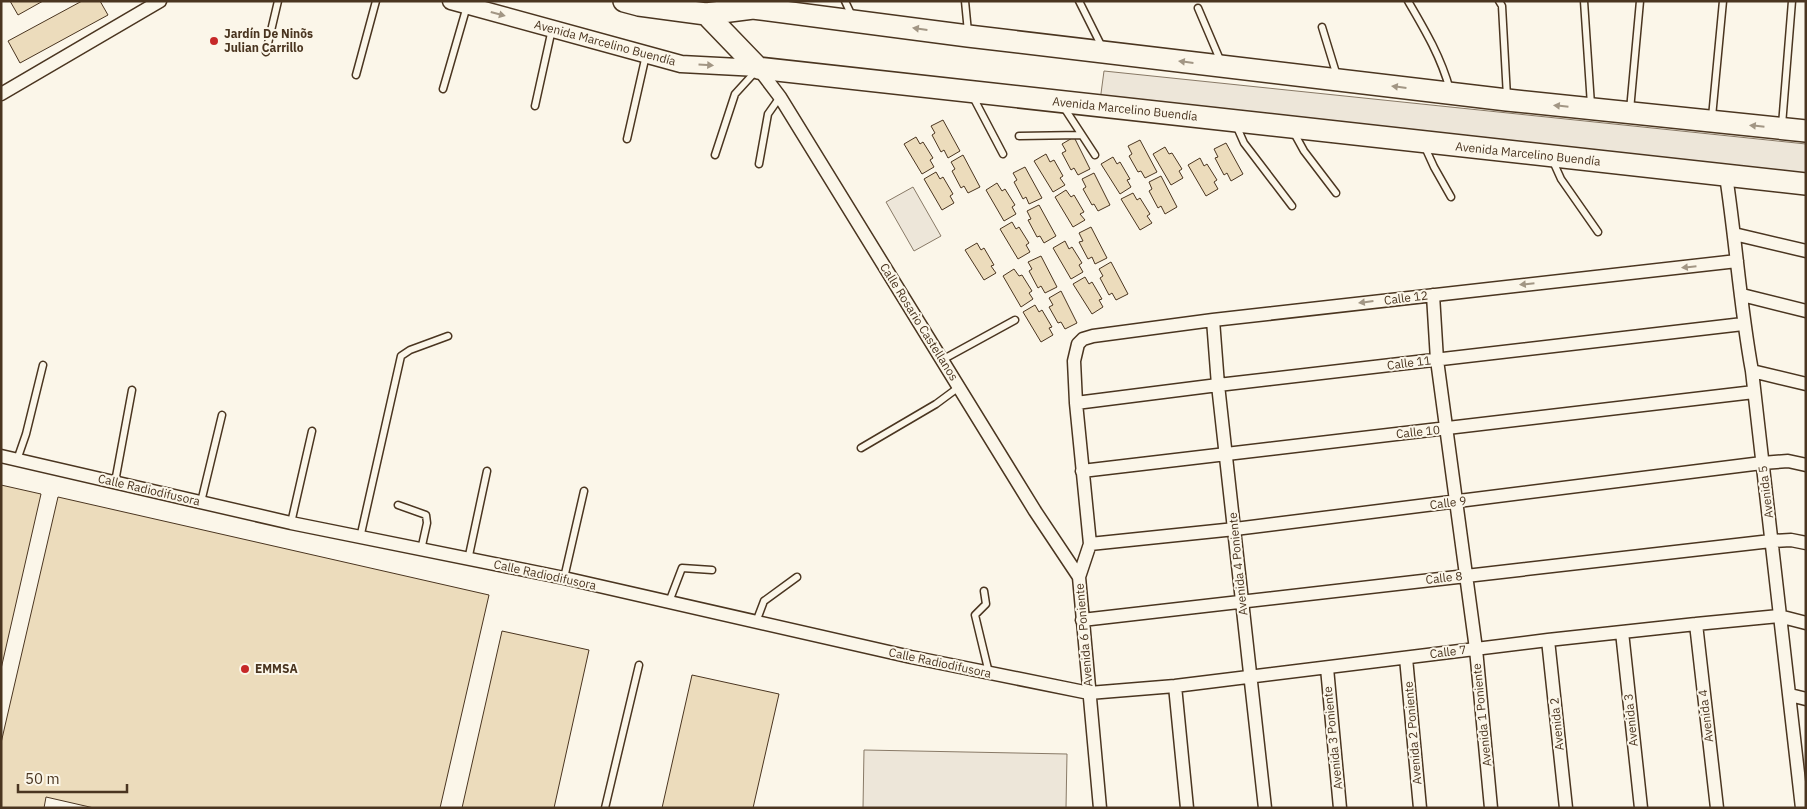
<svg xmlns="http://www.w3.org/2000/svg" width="1807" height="809" font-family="'IBM Plex Sans',sans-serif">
  <rect width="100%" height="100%" fill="#fbf6e9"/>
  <path fill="#ede6d9" stroke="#887966" d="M 1104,71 L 1806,144 L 1806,180 L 1100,101 Z
    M 913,187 L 941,236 L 914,251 L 886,202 Z
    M 864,750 L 1067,754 L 1066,808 L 863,808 Z"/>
  <path fill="#ecdcbc" stroke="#4a3520" d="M 10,1 L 43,1 L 18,15 Z
    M 82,1 L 100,1 L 108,15 L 20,63 L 8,41 Z
    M 943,120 L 960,151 L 948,158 L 944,150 L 941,152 L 932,135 L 935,133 L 931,126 Z
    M 916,137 L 920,144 L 923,142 L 933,158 L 930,160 L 934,167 L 922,174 L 904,144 Z
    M 1074,137 L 1090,169 L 1078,175 L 1074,168 L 1071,170 L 1062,153 L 1066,151 L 1062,144 Z
    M 1140,140 L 1157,172 L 1145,178 L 1141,171 L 1138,172 L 1129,156 L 1132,154 L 1128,146 Z
    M 1226,143 L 1243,174 L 1231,181 L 1227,173 L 1224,175 L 1215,158 L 1218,157 L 1214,149 Z
    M 1165,147 L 1169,154 L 1172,153 L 1182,169 L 1179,171 L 1183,178 L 1171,185 L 1153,154 Z
    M 1046,154 L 1050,162 L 1054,160 L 1063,176 L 1060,178 L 1065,185 L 1053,192 L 1034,161 Z
    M 963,155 L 980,187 L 968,193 L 964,186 L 961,188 L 952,171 L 955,169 L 951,162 Z
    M 1113,157 L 1117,164 L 1120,162 L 1130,179 L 1127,180 L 1131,187 L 1120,194 L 1101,164 Z
    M 1200,158 L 1204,166 L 1207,164 L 1217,180 L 1214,182 L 1218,189 L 1206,196 L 1188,165 Z
    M 1025,167 L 1042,198 L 1029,204 L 1026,197 L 1023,199 L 1014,182 L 1017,180 L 1013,173 Z
    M 936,172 L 940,179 L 943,177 L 953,194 L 950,196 L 954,203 L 942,210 L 924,179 Z
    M 1094,173 L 1110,205 L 1098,211 L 1094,204 L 1092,205 L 1083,189 L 1086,187 L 1082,179 Z
    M 1161,176 L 1177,207 L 1165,214 L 1161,206 L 1158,208 L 1149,191 L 1152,189 L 1149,182 Z
    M 997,183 L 1002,191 L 1005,189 L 1015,205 L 1012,207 L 1016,214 L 1004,221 L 986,190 Z
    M 1066,190 L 1071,197 L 1074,195 L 1084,212 L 1080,214 L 1085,220 L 1073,227 L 1055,197 Z
    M 1133,193 L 1137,200 L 1140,198 L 1150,214 L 1147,216 L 1152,223 L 1140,230 L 1121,199 Z
    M 1039,205 L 1056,236 L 1044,243 L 1040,236 L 1037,237 L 1028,220 L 1031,219 L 1027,211 Z
    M 1012,222 L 1016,229 L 1019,227 L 1029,243 L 1026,245 L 1030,252 L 1018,259 L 1000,229 Z
    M 1091,227 L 1107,258 L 1095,264 L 1092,257 L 1088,259 L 1079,242 L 1083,241 L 1079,233 Z
    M 1065,241 L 1069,249 L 1072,247 L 1082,263 L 1079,265 L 1083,272 L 1071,279 L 1053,248 Z
    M 977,243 L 981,250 L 984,248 L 994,265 L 991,266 L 996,273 L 984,280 L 965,250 Z
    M 1041,256 L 1057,287 L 1045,293 L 1041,286 L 1038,288 L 1029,271 L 1032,269 L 1028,262 Z
    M 1111,262 L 1128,294 L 1116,300 L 1112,293 L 1109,295 L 1100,278 L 1103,276 L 1099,269 Z
    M 1014,269 L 1019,276 L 1022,275 L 1032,291 L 1029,293 L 1033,299 L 1021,307 L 1003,276 Z
    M 1085,277 L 1089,284 L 1092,282 L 1102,299 L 1099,300 L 1103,307 L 1092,314 L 1073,284 Z
    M 1061,291 L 1077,323 L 1065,329 L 1061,322 L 1058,323 L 1049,307 L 1053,305 L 1049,298 Z
    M 1035,305 L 1039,312 L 1042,310 L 1052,327 L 1049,328 L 1053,335 L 1041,342 L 1023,312 Z
    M 1,485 L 41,494 L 1,669 Z
    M 58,497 L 489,595 L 440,808 L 94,808 L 46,797 L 44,808 L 1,808 L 1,743 Z
    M 502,631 L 589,650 L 554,808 L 462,808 Z
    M 692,675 L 779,694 L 753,808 L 662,808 Z"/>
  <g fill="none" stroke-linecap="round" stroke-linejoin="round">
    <defs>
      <path id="service" d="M 845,1 L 852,16
        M 965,1 L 968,32
        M 1079,1 L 1102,47
        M 1408,1 C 1425,30 1441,57 1450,90
        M 1499,1 L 1502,6 L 1507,97
        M 1584,1 L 1591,105
        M 1198,8 L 1221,62
        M 1322,27 L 1337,76
        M 266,52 L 278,1
        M 356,75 L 376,1
        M 443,89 L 467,6
        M 972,95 L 1003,154
        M 535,106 L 552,29
        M 1063,106 L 1095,155
        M 1630,110 L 1640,1
        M 1712,117 L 1723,1
        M 1236,125 L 1244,143 L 1292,206
        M 1782,125 L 1792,1
        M 1293,131 L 1304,151 L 1336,193
        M 1019,136 L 1081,135
        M 627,139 L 646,55
        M 1424,145 L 1434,167 L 1451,197
        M 715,155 L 735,94 L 756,71
        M 1552,159 L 1561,179 L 1598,232
        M 759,164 L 768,114 L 780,97
        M 942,360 L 1015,320
        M 861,448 L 936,404 L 959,387
        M 17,460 L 26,434 L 43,365
        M 115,482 L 132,390
        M 201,502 L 222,415
        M 398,505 L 426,515 L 427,523 L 421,550
        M 291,523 L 312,431
        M 360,538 L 401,356 L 410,350 L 448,336
        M 468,560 L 487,471
        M 564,578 L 584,491
        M 984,591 L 986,604 L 975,615 L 989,673
        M 669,602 L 682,568 L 712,570
        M 756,622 L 764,601 L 797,577
        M 605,808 L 639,665"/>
      <path id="minor" d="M 758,68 L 780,97 L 1035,511 L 1079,577
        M 1,94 L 160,1
        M 1726,176 C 1736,241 1740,306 1752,371 L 1802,808
        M 1734,234 L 1806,251
        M 1433,295 L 1437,360 L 1476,649 L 1491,808
        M 1742,295 L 1806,311
        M 1213,320 L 1218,385 L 1265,808
        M 1752,371 L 1806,384
        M 1076,403 L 1218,385 L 1743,324
        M 1,456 L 291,523 L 564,578 L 911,657 L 1089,693 L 1175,686 L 1548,640 L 1696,624 L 1779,616 L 1806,623
        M 1082,471 L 1754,392
        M 1090,544 L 1235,529 L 1762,463 L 1788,461 L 1806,465
        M 1082,620 L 1771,541 L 1791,540 L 1806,543
        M 1696,624 L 1717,808
        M 1622,632 L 1641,808
        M 1548,640 L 1566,808
        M 1406,658 L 1420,808
        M 1327,668 L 1340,808
        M 1175,686 L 1187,808
        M 1790,695 L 1806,699
        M 1100,808 L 1079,577 L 1090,544 L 1076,403 L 1074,361 L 1078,344 L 1083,339 L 1093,336 L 1213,320 L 1737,261"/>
      <path id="tertiary" d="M 451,1 L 681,64 L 758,68"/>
      <path id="primary" d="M 624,1 L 639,5 L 706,14 L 753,8 L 968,36 L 1507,100 L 1806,131
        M 706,14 L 758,68 L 1806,184"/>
    </defs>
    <use href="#service" stroke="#4a3520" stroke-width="9"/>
    <use href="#minor" stroke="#4a3520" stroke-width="15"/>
    <use href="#tertiary" stroke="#4a3520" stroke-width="19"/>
    <use href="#primary" stroke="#4a3520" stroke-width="24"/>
    <use href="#service" stroke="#fbf6e9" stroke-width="6"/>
    <use href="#minor" stroke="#fbf6e9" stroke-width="12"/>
    <use href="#tertiary" stroke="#fbf6e9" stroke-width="16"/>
    <use href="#primary" stroke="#fbf6e9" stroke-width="21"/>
  </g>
  <defs><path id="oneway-solid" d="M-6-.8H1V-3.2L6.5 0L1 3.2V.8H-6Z" transform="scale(1.25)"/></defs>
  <g fill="#a29684">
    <use href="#oneway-solid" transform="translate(498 14) rotate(15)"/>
    <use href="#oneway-solid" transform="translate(920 29) rotate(-172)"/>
    <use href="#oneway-solid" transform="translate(1186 62) rotate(-173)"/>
    <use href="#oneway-solid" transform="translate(706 65) rotate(3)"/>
    <use href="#oneway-solid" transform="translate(1399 87) rotate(-173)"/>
    <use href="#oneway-solid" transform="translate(1561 106) rotate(-174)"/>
    <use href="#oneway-solid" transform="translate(1757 126) rotate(-174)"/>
    <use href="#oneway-solid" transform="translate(1689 267) rotate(174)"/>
    <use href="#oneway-solid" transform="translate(1527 284) rotate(174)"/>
    <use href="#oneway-solid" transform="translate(1366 302) rotate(173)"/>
  </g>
  <g fill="#c62828" stroke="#fbf6e9" stroke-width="2">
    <circle cx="214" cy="41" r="5"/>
    <circle cx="245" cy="669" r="5"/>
  </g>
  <g text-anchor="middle" stroke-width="4" stroke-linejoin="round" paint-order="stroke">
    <g font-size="12" font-weight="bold" fill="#4a3520" stroke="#fbf6e9" text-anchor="start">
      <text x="224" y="38">Jardín De Ninõs<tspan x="224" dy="14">Julian Carrillo</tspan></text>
      <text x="255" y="673">EMMSA</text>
    </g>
    <g font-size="12" fill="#4a3520" stroke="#fbf6e9">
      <text transform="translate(605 43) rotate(15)" y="4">Avenida Marcelino Buendía</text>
      <text transform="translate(1125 109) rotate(6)" y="4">Avenida Marcelino Buendía</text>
      <text transform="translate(1528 154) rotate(6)" y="4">Avenida Marcelino Buendía</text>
      <text transform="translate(1406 298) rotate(-7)" y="4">Calle 12</text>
      <text transform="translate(919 322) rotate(58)" y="4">Calle Rosario Castellanos</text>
      <text transform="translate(1409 363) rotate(-7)" y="4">Calle 11</text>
      <text transform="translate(1418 432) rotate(-6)" y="4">Calle 10</text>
      <text transform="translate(149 490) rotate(13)" y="4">Calle Radiodifusora</text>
      <text transform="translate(1766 492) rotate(-97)" y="4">Avenida 5</text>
      <text transform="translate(1448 503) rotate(-7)" y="4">Calle 9</text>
      <text transform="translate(1238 564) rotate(-96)" y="4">Avenida 4 Poniente</text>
      <text transform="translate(545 575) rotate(12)" y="4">Calle Radiodifusora</text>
      <text transform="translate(1444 578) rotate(-6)" y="4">Calle 8</text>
      <text transform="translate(1084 635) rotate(-95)" y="4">Avenida 6 Poniente</text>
      <text transform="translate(1448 652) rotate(-7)" y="4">Calle 7</text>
      <text transform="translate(940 663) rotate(12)" y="4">Calle Radiodifusora</text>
      <text transform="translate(1482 715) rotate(-96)" y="4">Avenida 1 Poniente</text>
      <text transform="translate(1706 716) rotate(-97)" y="4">Avenida 4</text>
      <text transform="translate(1631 720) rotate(-96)" y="4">Avenida 3</text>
      <text transform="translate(1557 724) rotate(-96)" y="4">Avenida 2</text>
      <text transform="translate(1413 733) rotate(-95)" y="4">Avenida 2 Poniente</text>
      <text transform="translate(1333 738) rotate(-96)" y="4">Avenida 3 Poniente</text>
    </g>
  </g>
  <rect width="1807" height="809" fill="none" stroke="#4a3520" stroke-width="5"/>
  <path d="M18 784v8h109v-8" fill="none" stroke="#4a3520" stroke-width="2.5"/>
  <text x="25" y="784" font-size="15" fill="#4a3520" stroke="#fbf6e9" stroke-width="4" paint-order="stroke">50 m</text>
</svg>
